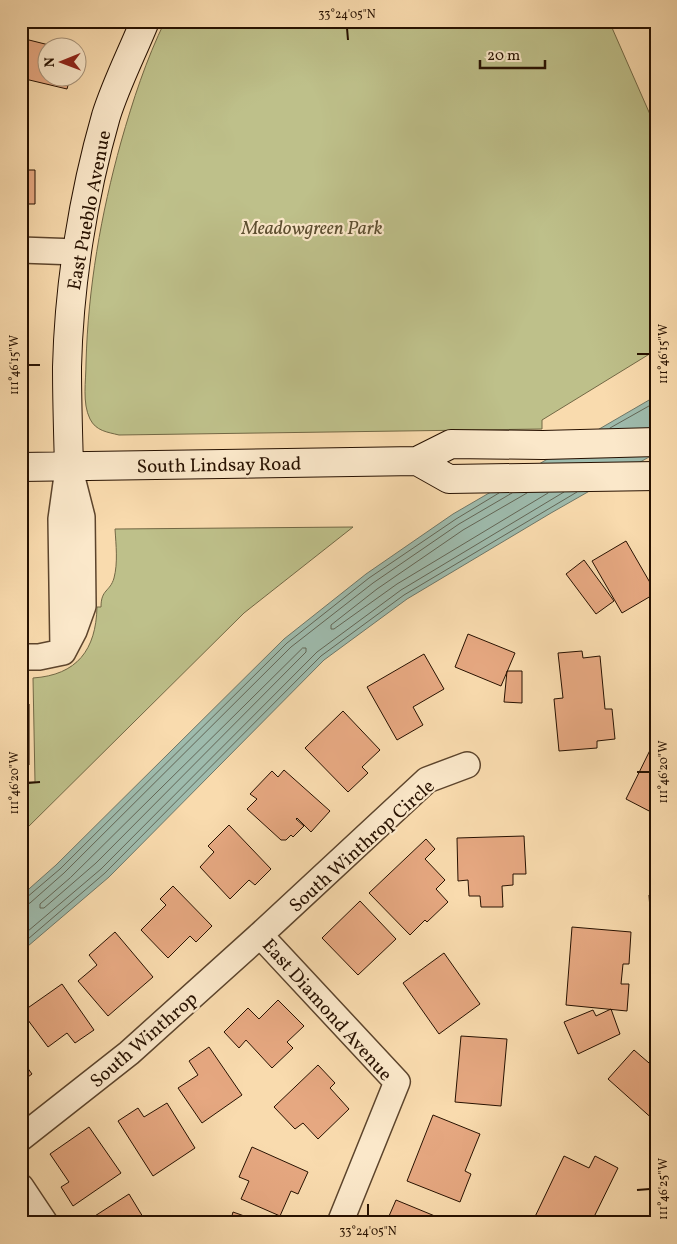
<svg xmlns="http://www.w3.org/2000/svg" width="677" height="1244" font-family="Vollkorn,serif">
  <rect width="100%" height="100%" fill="#f9dbae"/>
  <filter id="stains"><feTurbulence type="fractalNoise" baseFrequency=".004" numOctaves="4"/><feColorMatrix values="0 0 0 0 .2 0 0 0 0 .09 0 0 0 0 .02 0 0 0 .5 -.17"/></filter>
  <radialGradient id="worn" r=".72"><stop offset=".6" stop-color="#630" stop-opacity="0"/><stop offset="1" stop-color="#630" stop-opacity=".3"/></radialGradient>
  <path fill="#bec08a" stroke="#726845" d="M 165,21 L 609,21 L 656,128 L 656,350 L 542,420 L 542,429 L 119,435 C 107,432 96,431 90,419 C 82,403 86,381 86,363 C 88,288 101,214 121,142 C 133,100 146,60 165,21 Z
    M 353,527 L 244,613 L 21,834 L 21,782 L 35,782 L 33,678 C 77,675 96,650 97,607 L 101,607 C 101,589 110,592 114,578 C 118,563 116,545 115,529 Z"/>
  <path fill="#9ebbad" stroke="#6e7768" d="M 656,396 L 656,453 L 551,513 L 407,599 L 324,660 L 109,877 L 21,952 L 21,896 L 56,865 L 284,639 L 366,574 L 453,514 Z"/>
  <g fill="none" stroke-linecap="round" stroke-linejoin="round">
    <path stroke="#626656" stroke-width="1" d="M 610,428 L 656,402
      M 527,493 L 463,530 L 377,589 L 331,625 L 331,629 L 334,629 L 397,584 L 548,493
      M 303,648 L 306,648 L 306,652 L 96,863 L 44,908 L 40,908 L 40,904 L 70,878 Z
      M 21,899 L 26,898 L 60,869 L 287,643 L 369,578 L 456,519 L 499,493
      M 21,906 L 30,903 L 64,873 L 291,647 L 373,583 L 459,524 L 512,493
      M 21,937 L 101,869 L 317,652 L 401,590 L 564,492
      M 21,945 L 105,873 L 321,656 L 404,595 L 577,492"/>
  </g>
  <path fill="#e6a881" stroke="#271100" d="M 21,38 L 61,48 L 48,48 L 48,78 L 70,78 L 67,89 L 21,78 Z
    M 21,170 L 35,170 L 35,204 L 21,204 Z
    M 626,541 L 656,593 L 622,613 L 592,561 Z
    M 584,560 L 614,601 L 596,614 L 566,574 Z
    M 21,569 L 22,569 L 22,611 L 21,611 Z
    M 468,634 L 515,653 L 501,686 L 455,667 Z
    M 582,651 L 583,658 L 600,656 L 605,709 L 612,709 L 615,739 L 597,741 L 597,748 L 559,751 L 554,699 L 563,698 L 558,653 Z
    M 424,654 L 444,689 L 413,707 L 423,725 L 397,740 L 367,687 Z
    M 507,671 L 522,671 L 522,703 L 504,702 Z
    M 21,704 L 29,704 L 29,765 L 21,765 Z
    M 343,711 L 380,750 L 362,767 L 368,773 L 348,792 L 305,748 Z
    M 656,738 L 656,808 L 653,813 L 626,799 Z
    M 284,770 L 330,811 L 311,832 L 297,818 L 296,819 L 304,826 L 293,837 L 291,835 L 286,840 L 281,840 L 247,809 L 257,799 L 250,794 L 272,771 L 278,777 Z
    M 229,825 L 271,869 L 255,885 L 249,880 L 230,899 L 200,867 L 214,852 L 208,846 Z
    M 524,836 L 526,874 L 513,874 L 513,885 L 502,886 L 503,907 L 481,907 L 480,896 L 469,896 L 468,880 L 458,881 L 457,838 Z
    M 426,839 L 435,849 L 425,859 L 445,880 L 436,889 L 448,902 L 427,922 L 425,920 L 410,935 L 369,893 Z
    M 173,886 L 212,926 L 196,942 L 190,936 L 168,958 L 141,930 L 166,905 L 160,899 Z
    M 649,895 L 656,895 L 656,924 L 651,924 Z
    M 360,901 L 396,939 L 358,975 L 322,938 Z
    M 572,927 L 631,932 L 629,964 L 623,964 L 621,984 L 629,984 L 627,1011 L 566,1005 Z
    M 115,932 L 153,977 L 108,1016 L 78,981 L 97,965 L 89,955 Z
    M 444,953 L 480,1004 L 439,1034 L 403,983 Z
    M 62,984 L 94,1030 L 75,1043 L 67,1033 L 48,1047 L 22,1012 Z
    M 278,1000 L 304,1026 L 287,1042 L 293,1048 L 272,1068 L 246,1040 L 239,1048 L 224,1032 L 248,1008 L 259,1019 Z
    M 611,1009 L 620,1034 L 578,1054 L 564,1022 L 593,1010 L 596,1016 Z
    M 461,1036 L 507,1039 L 501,1106 L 455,1102 Z
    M 209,1047 L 242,1095 L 202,1123 L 178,1088 L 198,1075 L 189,1061 Z
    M 634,1050 L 656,1069 L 656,1122 L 608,1079 Z
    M 21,1059 L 32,1074 L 21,1082 Z
    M 318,1065 L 335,1083 L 330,1088 L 349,1109 L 318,1139 L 303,1123 L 295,1129 L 274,1107 Z
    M 167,1103 L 195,1148 L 153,1176 L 118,1121 L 138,1108 L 144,1117 Z
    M 433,1115 L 480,1134 L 465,1171 L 471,1174 L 460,1202 L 407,1181 Z
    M 89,1127 L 121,1173 L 73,1206 L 61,1187 L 69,1182 L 50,1154 Z
    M 252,1147 L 308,1172 L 298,1194 L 291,1191 L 280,1216 L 241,1199 L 249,1181 L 239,1177 Z
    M 564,1156 L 589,1168 L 595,1156 L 618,1168 L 591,1223 L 532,1223 Z
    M 129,1194 L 143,1217 L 137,1221 L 138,1223 L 84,1223 Z
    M 396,1200 L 447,1221 L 446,1223 L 386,1223 Z
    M 233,1212 L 264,1223 L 230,1223 Z"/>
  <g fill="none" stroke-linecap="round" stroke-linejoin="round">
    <defs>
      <path id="street" d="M 21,250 L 77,252
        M 63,648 L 61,519 L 67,476
        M 63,652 L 74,631 L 83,606 L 82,517 L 69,466
        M 21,657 L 39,657 L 63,652
        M 260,935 L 397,1082 L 340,1223
        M 21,1138 L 129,1053 L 260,935 L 427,780 L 467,765
        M 21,1187 L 45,1223"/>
      <path id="secondary" d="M 417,461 L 449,479 L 656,476
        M 69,466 C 68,433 67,400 67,367 C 69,285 83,196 106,116 C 116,84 132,53 145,21
        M 21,467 L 417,461 L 451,444 L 543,445 L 656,442"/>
    </defs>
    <use href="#street" stroke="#5c442c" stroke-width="28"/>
    <use href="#secondary" stroke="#271100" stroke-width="30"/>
    <use href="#street" stroke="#fbe8ca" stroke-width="25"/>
    <use href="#secondary" stroke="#fbe8ca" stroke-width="28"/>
  </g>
  <path fill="none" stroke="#271100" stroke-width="2" d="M 347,28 L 348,40M 637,354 L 650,354M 28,365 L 40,365M 637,772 L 650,772M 28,783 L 40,782M 637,1190 L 650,1189M 368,1204 L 368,1216"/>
  <g text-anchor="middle" stroke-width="4.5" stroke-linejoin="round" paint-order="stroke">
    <g font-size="19" fill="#271100" stroke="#fbe8ca">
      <text transform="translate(88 210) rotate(-79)" y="7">East Pueblo Avenue</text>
      <text transform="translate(219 464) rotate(-1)" y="7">South Lindsay Road</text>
      <text transform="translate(361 845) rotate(-42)" y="7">South Winthrop Circle</text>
      <text transform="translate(328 1009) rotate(48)" y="7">East Diamond Avenue</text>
      <text transform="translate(143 1039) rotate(-41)" y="7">South Winthrop</text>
    </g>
    <g font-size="19" font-style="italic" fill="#5c4e30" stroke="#fbe8ca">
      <text x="312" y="234">Meadowgreen Park</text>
    </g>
  </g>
  <rect width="677" height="1244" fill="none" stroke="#f9dbae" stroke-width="55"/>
  <g transform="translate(62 62) rotate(269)"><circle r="24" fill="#fbe8ca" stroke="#a69279"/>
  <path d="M0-4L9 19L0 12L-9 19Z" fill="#8f2418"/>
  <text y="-8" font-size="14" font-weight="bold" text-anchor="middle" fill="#271100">N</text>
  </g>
  <path d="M480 60v8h65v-8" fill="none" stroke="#271100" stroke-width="2.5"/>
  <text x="487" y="60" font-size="15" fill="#271100" stroke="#fbe8ca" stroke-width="4" paint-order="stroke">20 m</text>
  <rect x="28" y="28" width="622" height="1188" fill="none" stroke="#271100" stroke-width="2"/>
  <g font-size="12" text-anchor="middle" fill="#271100">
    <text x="347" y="18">33°24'05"N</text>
    <text transform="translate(663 354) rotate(-90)" y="4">111°46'15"W</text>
    <text transform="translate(14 365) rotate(-90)" y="4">111°46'15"W</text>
    <text transform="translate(663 772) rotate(-90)" y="4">111°46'20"W</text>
    <text transform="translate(14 783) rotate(-90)" y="4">111°46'20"W</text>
    <text transform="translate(663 1189) rotate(-90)" y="4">111°46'25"W</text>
    <text x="368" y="1235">33°24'05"N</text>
  </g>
  <rect width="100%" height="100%" filter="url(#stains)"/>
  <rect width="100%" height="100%" fill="url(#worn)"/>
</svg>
